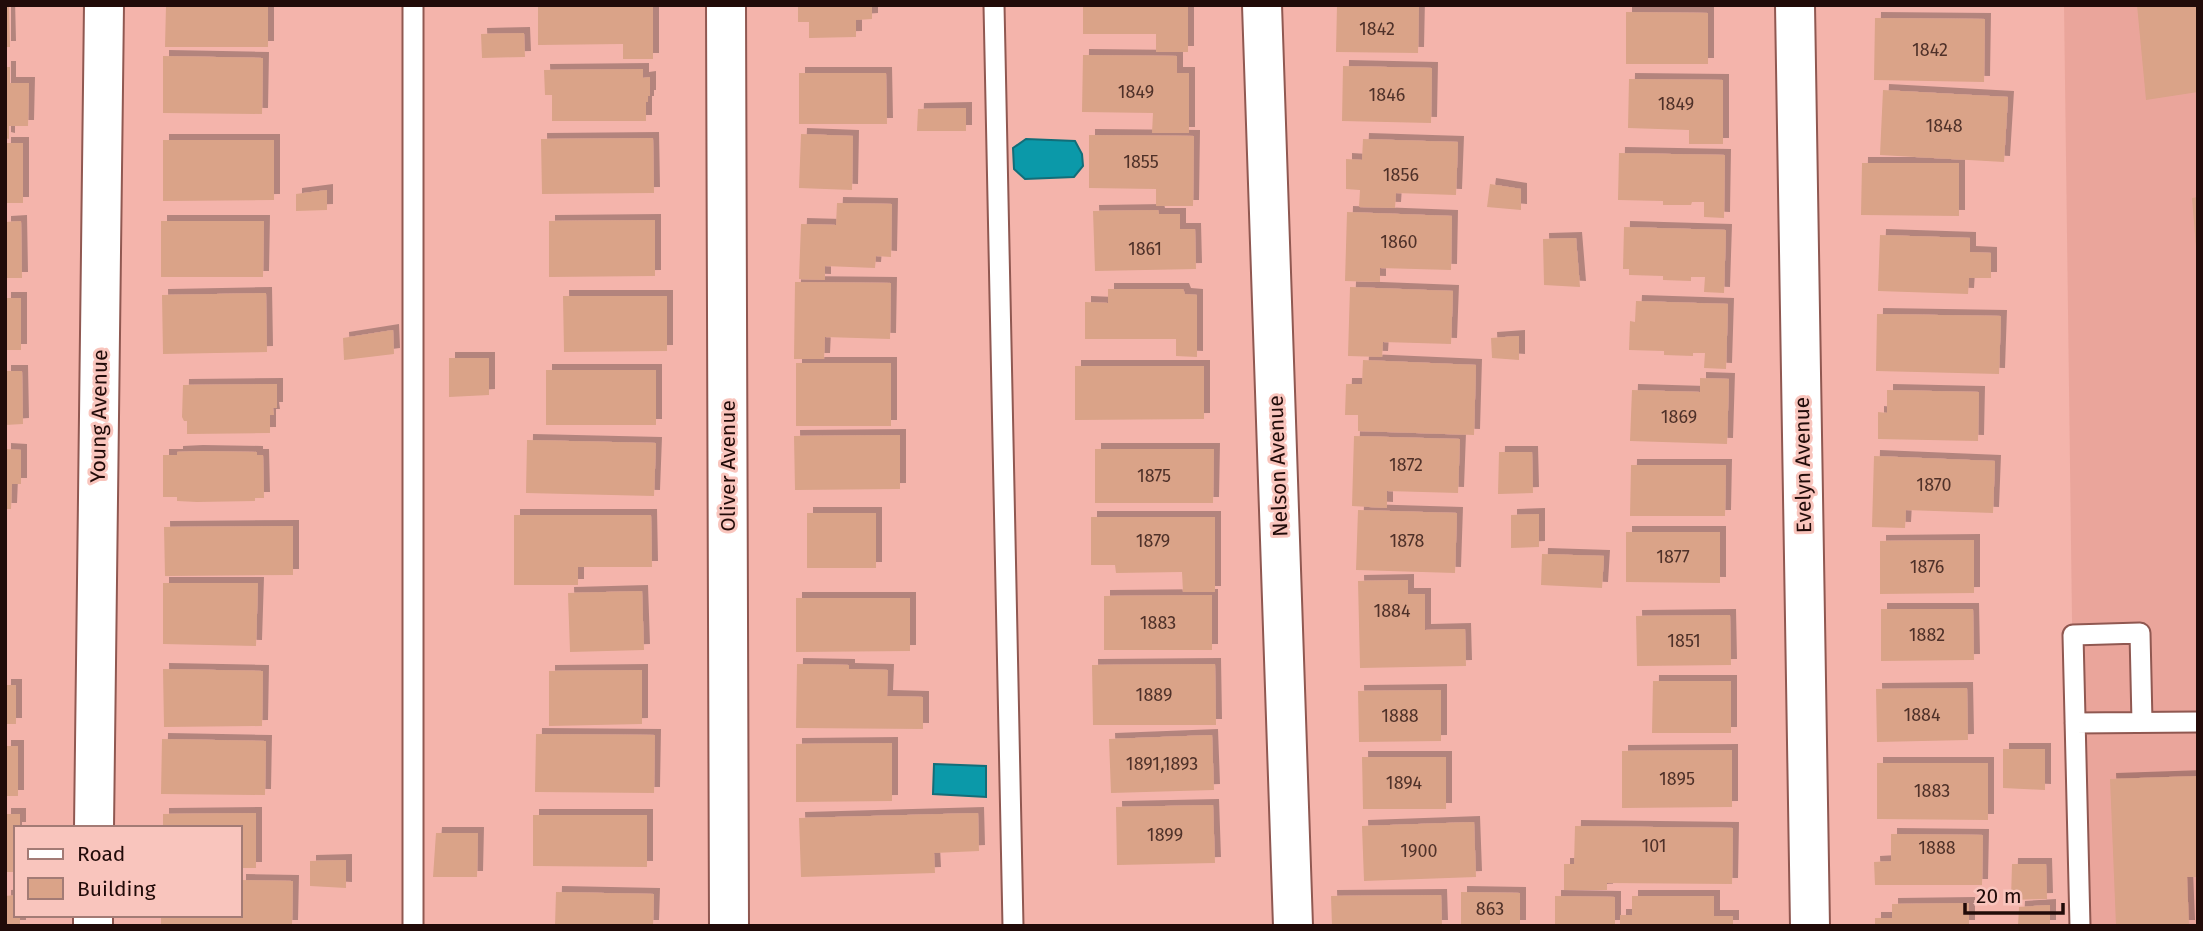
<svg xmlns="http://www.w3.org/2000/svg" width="2203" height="931" font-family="'Fira Sans',sans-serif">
  <defs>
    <filter id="shadow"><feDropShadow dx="6" dy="-6" stdDeviation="0" flood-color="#0004"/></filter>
  </defs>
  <rect width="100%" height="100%" fill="#f4b4ab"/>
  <path fill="#eaa59b" d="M 2064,5 L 2198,5 L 2198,926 L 2076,926 Z"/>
  <path fill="#0b99a9" stroke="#126e79" stroke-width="2" d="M 1026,139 L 1075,141 L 1082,154 L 1083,166 L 1074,177 L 1025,179 L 1014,169 L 1013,148 Z
    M 934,764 L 986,766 L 986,797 L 933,794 Z"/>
  <path fill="#daa388" filter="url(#shadow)" d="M 5,5 L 9,5 L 10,47 L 5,47 Z
    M 166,5 L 268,5 L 268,47 L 165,47 Z
    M 538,5 L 653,5 L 653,59 L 623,59 L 623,44 L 538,45 Z
    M 798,5 L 872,5 L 872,19 L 856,20 L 856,37 L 809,38 L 809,22 L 798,22 Z
    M 1083,5 L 1188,5 L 1188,52 L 1156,52 L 1156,34 L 1083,34 Z
    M 1337,5 L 1419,5 L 1418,53 L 1336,52 Z
    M 2137,5 L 2198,5 L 2198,92 L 2146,100 Z
    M 1626,12 L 1708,13 L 1708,64 L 1626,64 Z
    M 1875,18 L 1985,19 L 1984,82 L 1874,80 Z
    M 524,33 L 525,57 L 482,58 L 481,34 Z
    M 1083,55 L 1177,56 L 1177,73 L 1189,73 L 1189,133 L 1152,133 L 1153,113 L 1082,112 Z
    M 163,56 L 263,58 L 262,114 L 163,113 Z
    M 1343,66 L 1432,68 L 1431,123 L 1342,121 Z
    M 5,67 L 10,67 L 10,83 L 29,83 L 28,126 L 9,126 L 9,139 L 5,138 Z
    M 643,69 L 643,78 L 650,77 L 650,96 L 648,96 L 648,102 L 646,102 L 646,121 L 552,121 L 552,95 L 545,95 L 544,70 Z
    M 799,73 L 886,73 L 887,124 L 799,124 Z
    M 1629,79 L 1723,80 L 1723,144 L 1689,144 L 1689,130 L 1628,128 Z
    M 1883,90 L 2008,97 L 2004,162 L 1880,155 Z
    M 966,108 L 966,131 L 917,131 L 918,109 Z
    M 801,134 L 853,136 L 852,190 L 799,188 Z
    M 1089,135 L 1194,136 L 1193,206 L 1156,206 L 1156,189 L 1089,188 Z
    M 653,138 L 654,193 L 542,194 L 541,139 Z
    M 1363,139 L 1458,142 L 1456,195 L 1396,193 L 1395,208 L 1359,207 L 1360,190 L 1346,189 L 1346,159 L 1362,160 Z
    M 163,140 L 274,140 L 274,200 L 163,201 Z
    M 5,143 L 23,143 L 23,203 L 5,203 Z
    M 1619,153 L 1725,155 L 1724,218 L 1704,217 L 1704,202 L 1692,202 L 1691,205 L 1663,205 L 1663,201 L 1618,200 Z
    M 1862,163 L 1959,163 L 1959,216 L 1861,215 Z
    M 1490,184 L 1521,189 L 1521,210 L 1487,207 Z
    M 327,190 L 327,210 L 296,211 L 296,194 Z
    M 2198,197 L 2198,247 L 2196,247 L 2192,198 Z
    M 837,203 L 892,204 L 891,257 L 876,256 L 875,268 L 825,266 L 825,280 L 799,279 L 801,224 L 836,225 Z
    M 1158,210 L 1159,214 L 1180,214 L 1180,229 L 1195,229 L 1196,269 L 1095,271 L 1093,211 Z
    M 1347,212 L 1452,216 L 1451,270 L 1380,268 L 1380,282 L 1345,281 Z
    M 655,220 L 655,276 L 549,277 L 549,221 Z
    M 21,221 L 22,278 L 5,278 L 5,222 Z
    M 161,221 L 264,221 L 263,277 L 161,277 Z
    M 1624,227 L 1726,230 L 1724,293 L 1704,292 L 1705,277 L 1691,277 L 1691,281 L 1663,280 L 1663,276 L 1629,275 L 1629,269 L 1623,269 Z
    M 1880,235 L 1970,238 L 1970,252 L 1991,253 L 1991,278 L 1969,278 L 1968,294 L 1878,291 Z
    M 1576,238 L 1580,287 L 1544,285 L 1543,239 Z
    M 795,282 L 891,283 L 890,339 L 825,337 L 824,359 L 794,359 Z
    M 1350,287 L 1453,291 L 1451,344 L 1383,342 L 1382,357 L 1348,356 Z
    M 1108,289 L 1183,289 L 1185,294 L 1197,295 L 1197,357 L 1176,356 L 1176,339 L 1085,339 L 1085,302 L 1108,303 Z
    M 266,293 L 267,352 L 163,354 L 162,295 Z
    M 563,296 L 667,296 L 667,351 L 564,352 Z
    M 5,298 L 21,298 L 21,350 L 5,350 Z
    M 1636,301 L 1728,304 L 1726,369 L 1704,368 L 1705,353 L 1693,353 L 1693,356 L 1664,355 L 1664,351 L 1629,350 L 1630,321 L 1635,322 Z
    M 1877,314 L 2001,316 L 1999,374 L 1876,371 Z
    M 393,330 L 394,354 L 344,360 L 343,338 Z
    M 1519,336 L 1519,360 L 1492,358 L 1491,338 Z
    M 449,358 L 489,358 L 489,395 L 449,397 Z
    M 1363,360 L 1476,365 L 1474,435 L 1358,431 L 1358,415 L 1345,415 L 1346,384 L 1362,384 Z
    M 796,363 L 891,363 L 891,426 L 796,426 Z
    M 1075,366 L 1204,366 L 1204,419 L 1075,420 Z
    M 546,370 L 656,370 L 656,425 L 546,425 Z
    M 5,371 L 22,371 L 23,424 L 5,425 Z
    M 1700,378 L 1729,379 L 1727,444 L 1630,441 L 1632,390 L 1700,392 Z
    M 277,384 L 277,408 L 273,408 L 274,415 L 270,415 L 270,433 L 187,434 L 187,421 L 184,421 L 182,417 L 183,385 Z
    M 1887,390 L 1979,392 L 1978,441 L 1878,439 L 1878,412 L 1887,413 Z
    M 900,435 L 900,489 L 795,490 L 794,436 Z
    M 1354,436 L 1460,439 L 1458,493 L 1387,491 L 1387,508 L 1352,506 Z
    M 527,440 L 656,443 L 654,496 L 526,493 Z
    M 5,449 L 21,450 L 21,484 L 12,484 L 11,509 L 5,509 Z
    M 1095,449 L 1214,449 L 1213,503 L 1095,503 Z
    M 197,451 L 257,452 L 257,455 L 263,455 L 264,498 L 255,498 L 255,501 L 197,502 L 177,501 L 177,497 L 163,497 L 163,455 L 177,455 L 177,452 Z
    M 1499,452 L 1532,452 L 1533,493 L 1498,494 Z
    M 1874,456 L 1995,461 L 1993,513 L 1906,510 L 1905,528 L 1872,527 Z
    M 1631,465 L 1726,465 L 1725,516 L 1630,516 Z
    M 1358,510 L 1457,513 L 1455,573 L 1356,570 Z
    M 807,513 L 876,513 L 876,568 L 807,568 Z
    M 1539,514 L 1539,547 L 1511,548 L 1511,515 Z
    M 514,515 L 651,515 L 652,567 L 578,567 L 578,585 L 514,585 Z
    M 1091,517 L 1215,517 L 1215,592 L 1183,592 L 1182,572 L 1116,573 L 1115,565 L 1091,565 Z
    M 293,526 L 293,575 L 165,576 L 164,527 Z
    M 1626,532 L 1720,532 L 1720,583 L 1626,582 Z
    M 1974,540 L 1974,593 L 1880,594 L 1880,541 Z
    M 1542,554 L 1604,556 L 1602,588 L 1541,585 Z
    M 1408,580 L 1408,594 L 1425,594 L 1425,630 L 1465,629 L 1466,666 L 1360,668 L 1358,581 Z
    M 163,583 L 258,583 L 256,646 L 163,644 Z
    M 642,591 L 644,650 L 570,652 L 568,593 Z
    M 1212,595 L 1212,650 L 1104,650 L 1104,596 Z
    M 796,598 L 910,598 L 910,651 L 796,652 Z
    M 1881,609 L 1973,609 L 1974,660 L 1881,661 Z
    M 1730,615 L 1731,665 L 1637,666 L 1636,616 Z
    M 797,664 L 849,665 L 849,669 L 888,670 L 887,696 L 923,697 L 923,729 L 796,728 Z
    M 1215,664 L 1216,725 L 1093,725 L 1092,665 Z
    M 163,669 L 263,671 L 262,726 L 164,727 Z
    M 642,670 L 642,724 L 549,726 L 549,671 Z
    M 1653,681 L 1731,681 L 1731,733 L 1652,733 Z
    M 5,685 L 16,685 L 16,724 L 5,724 Z
    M 1967,688 L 1968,740 L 1877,742 L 1876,689 Z
    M 1441,690 L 1441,741 L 1359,742 L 1358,691 Z
    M 536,734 L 655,735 L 654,793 L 535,792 Z
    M 1212,735 L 1214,790 L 1111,793 L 1109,739 Z
    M 162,739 L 266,741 L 265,795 L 161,794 Z
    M 892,743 L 892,801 L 796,802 L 796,744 Z
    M 5,746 L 18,746 L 18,796 L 5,796 Z
    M 2003,749 L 2045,749 L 2045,790 L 2003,788 Z
    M 1732,750 L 1732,807 L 1622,808 L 1622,751 Z
    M 1362,757 L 1446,757 L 1446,809 L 1363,809 Z
    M 1877,763 L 1988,763 L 1988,820 L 1877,819 Z
    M 2198,776 L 2198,877 L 2187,877 L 2189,926 L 2116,926 L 2110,779 Z
    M 1213,805 L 1215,863 L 1117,865 L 1116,807 Z
    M 256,813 L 256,868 L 240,868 L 240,828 L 163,828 L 163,814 Z
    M 978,813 L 979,851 L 934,853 L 935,873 L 801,877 L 799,818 Z
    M 5,814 L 20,814 L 20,828 L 16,828 L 16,872 L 5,872 Z
    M 533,815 L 647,815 L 647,867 L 533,866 Z
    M 1474,822 L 1476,877 L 1364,881 L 1362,826 Z
    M 1575,826 L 1733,828 L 1732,884 L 1607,883 L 1607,890 L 1564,890 L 1564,864 L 1574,864 Z
    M 436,833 L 478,833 L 477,877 L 433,877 Z
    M 1891,834 L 1983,835 L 1982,885 L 1875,885 L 1874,862 L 1891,861 Z
    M 346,860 L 346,888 L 310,886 L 310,861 Z
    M 2012,864 L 2046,864 L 2047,899 L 2011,900 Z
    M 240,880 L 293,881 L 292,926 L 161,926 L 161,915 L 240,915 Z
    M 556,892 L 654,894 L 653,926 L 555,926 Z
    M 1461,892 L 1520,893 L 1520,926 L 1461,926 Z
    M 16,895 L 16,915 L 20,915 L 20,926 L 5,926 L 5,896 Z
    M 1441,895 L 1442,926 L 1332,926 L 1331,896 Z
    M 1555,896 L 1615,897 L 1615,926 L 1555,926 Z
    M 1632,896 L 1714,896 L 1714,916 L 1733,916 L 1733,926 L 1620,926 L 1620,915 L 1632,915 Z
    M 1969,903 L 1969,926 L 1875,926 L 1875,918 L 1892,918 L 1892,904 Z
    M 2050,905 L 2050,926 L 2018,926 L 2019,907 Z"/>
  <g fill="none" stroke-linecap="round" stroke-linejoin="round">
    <defs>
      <path id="service" d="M 994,5 L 1013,926
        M 2075,723 L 2198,722
        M 413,926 L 413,5
        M 2080,926 L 2073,635 L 2140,633 L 2142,722"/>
      <path id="minor" d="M 726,5 L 729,926
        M 1262,5 L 1293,926
        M 1795,5 L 1810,926"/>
      <path id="tertiary" d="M 94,828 L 104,5
        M 93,926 L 93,915"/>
    </defs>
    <use href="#service" stroke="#905851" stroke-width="23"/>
    <use href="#minor" stroke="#905851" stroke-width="42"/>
    <use href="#tertiary" stroke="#905851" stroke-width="42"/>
    <use href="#service" stroke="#fff" stroke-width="19"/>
    <use href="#minor" stroke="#fff" stroke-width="38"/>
    <use href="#tertiary" stroke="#fff" stroke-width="38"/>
  </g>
  <g text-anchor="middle" stroke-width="6" stroke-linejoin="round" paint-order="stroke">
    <g font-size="18" fill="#4f3129">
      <text x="1377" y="35">1842</text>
      <text x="1930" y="56">1842</text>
      <text x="1136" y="98">1849</text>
      <text x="1387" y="101">1846</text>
      <text x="1676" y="110">1849</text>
      <text x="1944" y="132">1848</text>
      <text x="1141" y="168">1855</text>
      <text x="1401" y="181">1856</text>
      <text x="1399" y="248">1860</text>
      <text x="1145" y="255">1861</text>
      <text x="1679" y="423">1869</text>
      <text x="1406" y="471">1872</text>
      <text x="1154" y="482">1875</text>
      <text x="1934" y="491">1870</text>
      <text x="1153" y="547">1879</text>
      <text x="1407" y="547">1878</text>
      <text x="1673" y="563">1877</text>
      <text x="1927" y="573">1876</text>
      <text x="1392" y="617">1884</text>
      <text x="1158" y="629">1883</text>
      <text x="1927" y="641">1882</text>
      <text x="1684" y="647">1851</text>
      <text x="1154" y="701">1889</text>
      <text x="1922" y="721">1884</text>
      <text x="1400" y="722">1888</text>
      <text x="1162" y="770">1891,1893</text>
      <text x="1677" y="785">1895</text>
      <text x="1404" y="789">1894</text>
      <text x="1932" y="797">1883</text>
      <text x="1165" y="841">1899</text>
      <text x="1654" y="852">101</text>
      <text x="1937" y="854">1888</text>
      <text x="1419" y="857">1900</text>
      <text x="1490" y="915">863</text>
    </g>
    <g font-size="21" fill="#210b09" stroke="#f9c5bd">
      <text transform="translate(99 416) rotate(-89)" y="7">Young Avenue</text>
      <text transform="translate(1803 465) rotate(-91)" y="7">Evelyn Avenue</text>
      <text transform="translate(728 466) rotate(-90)" y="7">Oliver Avenue</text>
      <text transform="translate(1278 466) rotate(-92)" y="7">Nelson Avenue</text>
    </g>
  </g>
  <rect width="2203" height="931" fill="none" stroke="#210b09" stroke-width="14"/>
  <rect x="14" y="826" width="228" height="91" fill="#f9c5bd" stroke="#a37b75" stroke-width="2"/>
  <rect x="28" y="849" width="35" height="10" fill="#ffffff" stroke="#a37b75" stroke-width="2"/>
  <text x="77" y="861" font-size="21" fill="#210b09">Road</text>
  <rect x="28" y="878" width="35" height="21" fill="#daa388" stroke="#a37b75" stroke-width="2"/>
  <text x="77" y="896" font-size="21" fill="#210b09">Building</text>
  <path d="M1965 903v10h98v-10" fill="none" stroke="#210b09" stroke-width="3.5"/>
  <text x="1976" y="903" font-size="21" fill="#210b09" stroke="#f9c5bd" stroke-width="5" paint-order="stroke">20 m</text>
</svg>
